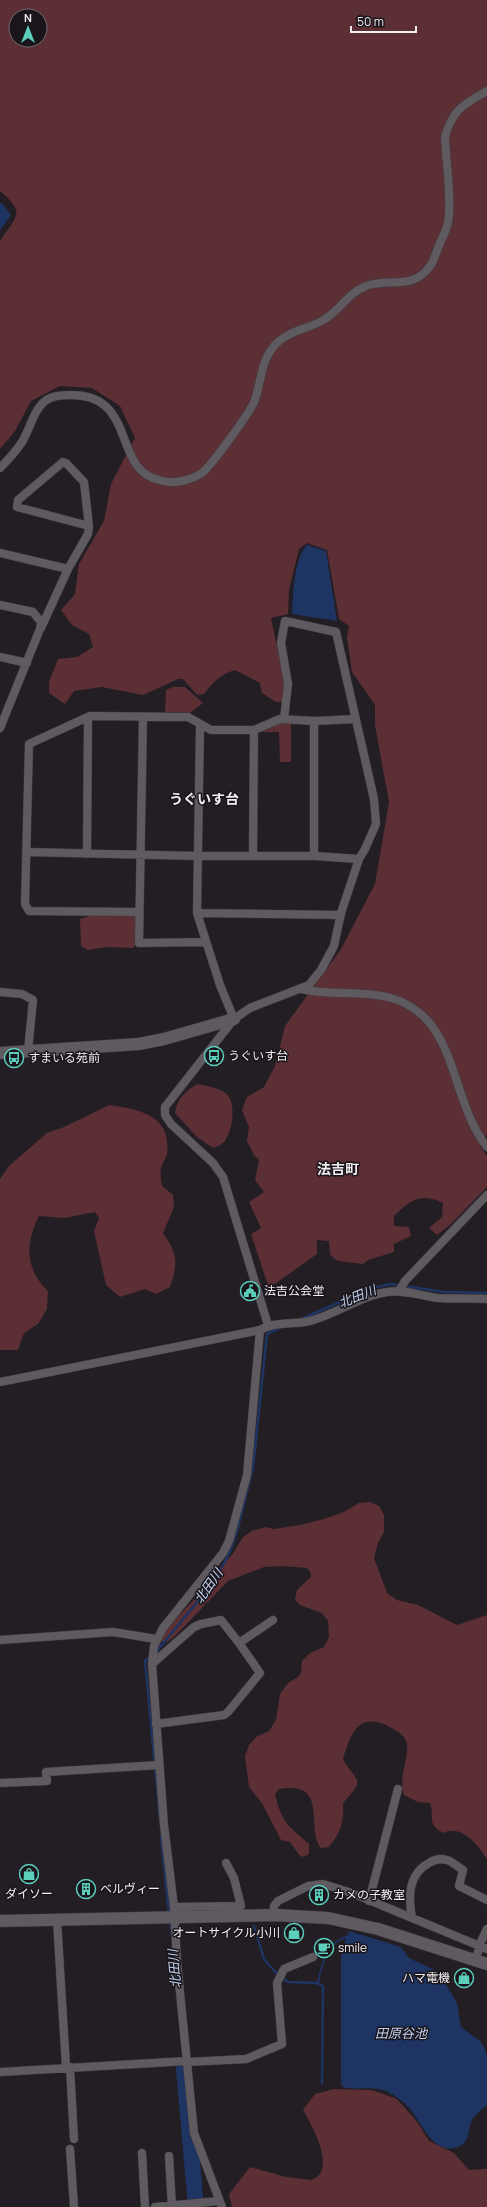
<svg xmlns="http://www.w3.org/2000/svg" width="487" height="2207" font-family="Manrope,'Noto Sans JP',sans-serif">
  <rect width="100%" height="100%" fill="#221e24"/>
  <path fill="#5c2f35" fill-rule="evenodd" d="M 0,0 L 487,0 L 487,1134 L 480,1146 L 487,1156 L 487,1187 L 450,1225 L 437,1235 L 429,1228 L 442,1217 L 443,1203 C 421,1192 410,1200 394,1216 L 394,1226 L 409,1227 L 411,1236 L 394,1244 L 394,1252 L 368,1260 L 363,1264 L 338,1261 L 330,1255 L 329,1241 L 317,1240 L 317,1254 L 269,1288 L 251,1234 L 261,1228 L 249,1202 L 264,1192 L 255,1180 L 259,1160 L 254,1155 L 247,1141 L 249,1127 L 242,1110 L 247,1097 L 264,1087 L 275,1066 L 285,1026 L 341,949 L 375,884 L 389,802 L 375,725 L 375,705 L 352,672 L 347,638 L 349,626 L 339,619 L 327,550 L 307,543 L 299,549 L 289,590 L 288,614 L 271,618 L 285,685 L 282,702 L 276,702 L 262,693 L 260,683 L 235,670 C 221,674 213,682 204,694 L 197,695 L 183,679 L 178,679 L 143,695 L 102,687 L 74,691 L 65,704 L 49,693 L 49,682 L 58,659 L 77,657 L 93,647 L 89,634 L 72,625 L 61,610 L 75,594 L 79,564 L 104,521 L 111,484 L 135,438 L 120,406 L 92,388 L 60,386 L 31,401 L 15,431 L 0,449 L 0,241 C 16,216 27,214 0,191 ZM 16,16 L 40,16 L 40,40 L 16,40 Z
    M 173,687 L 185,687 L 203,703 L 190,713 L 165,712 L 166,690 Z
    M 279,721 L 291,721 L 291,762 L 280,762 L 279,732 L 258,732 Z
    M 132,915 L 136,917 L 136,943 L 133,948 L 106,947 L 88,950 L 81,946 L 80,919 L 89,916 Z
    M 197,1084 C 206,1086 220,1088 227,1094 C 237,1105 232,1132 224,1142 C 221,1145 216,1147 213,1148 L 197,1137 L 175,1113 C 177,1098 185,1092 197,1084 Z
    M 109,1105 C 138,1109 172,1115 167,1153 C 167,1158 162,1163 161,1168 C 160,1173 161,1181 162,1186 L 173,1195 L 174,1207 L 163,1233 C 178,1254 178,1264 170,1287 L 156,1294 L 145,1289 L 120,1297 L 106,1285 L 94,1231 L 99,1218 L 95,1212 L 64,1218 L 39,1216 C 25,1244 25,1269 48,1291 L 47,1309 L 38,1324 L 24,1333 L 18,1350 L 0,1350 L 0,1179 L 9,1166 L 47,1133 L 64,1127 Z
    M 370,1502 L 379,1506 L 384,1515 L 384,1532 L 378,1543 L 374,1558 L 387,1593 L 397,1600 L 418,1605 L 457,1625 L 487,1615 L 487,1859 C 477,1844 462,1824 443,1833 C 426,1823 435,1818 430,1803 L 418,1802 L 404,1795 C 397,1776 413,1750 405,1739 C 401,1732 393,1729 386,1725 C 357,1712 349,1737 343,1760 C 359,1784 365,1779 343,1803 C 344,1821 341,1833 329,1847 L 321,1848 C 305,1828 330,1780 279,1789 L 275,1794 C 282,1824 288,1825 309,1844 L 309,1854 L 303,1857 L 299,1855 L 290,1842 L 281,1840 L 262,1803 L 249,1787 L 245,1756 L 249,1745 L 256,1737 L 269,1731 L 276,1720 L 280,1694 L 288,1683 L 298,1677 L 301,1672 L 302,1661 L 310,1653 L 324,1647 L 329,1637 L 328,1621 L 322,1613 L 300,1605 L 295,1600 L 297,1590 L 311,1577 L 311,1573 L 307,1568 L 282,1566 L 264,1567 L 228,1581 L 175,1636 L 167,1642 L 162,1641 L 161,1638 L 169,1626 L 203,1590 L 216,1571 L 232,1555 L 243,1537 L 252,1531 L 265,1527 L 274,1529 L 300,1525 L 324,1519 L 344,1512 L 359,1503 Z
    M 334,2089 L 372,2090 L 397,2099 L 418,2123 L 429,2141 L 454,2153 L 469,2170 L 487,2169 L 487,2207 L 232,2207 L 229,2194 L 250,2167 L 286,2177 L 312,2180 C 315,2178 320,2175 321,2172 C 329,2156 311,2124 303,2110 L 315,2094 Z"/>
  <path fill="#1e3463" d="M 0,203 L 2,203 L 11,215 L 0,230 Z
    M 307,545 L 326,551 L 337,621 L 292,614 C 293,596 294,558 307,545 Z
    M 349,1931 L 401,1947 L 409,1958 L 443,1974 L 442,1978 L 457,2003 L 461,2027 L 481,2042 L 485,2049 L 487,2057 L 487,2105 C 482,2109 476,2114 472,2120 C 468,2128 470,2139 462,2145 C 435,2160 422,2123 410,2109 C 404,2102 396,2096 388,2092 C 374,2085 358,2091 343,2087 L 341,2084 L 341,1955 L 346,1938 C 327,1943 322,1967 319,1984 L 317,1983 C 322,1963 325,1942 348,1935 Z"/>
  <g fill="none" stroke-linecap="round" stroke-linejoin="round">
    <path stroke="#1e3463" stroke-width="2.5" d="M 299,1320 L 372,1288 L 391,1284 L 444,1292 L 487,1293
      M 156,1652 L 213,1583 L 229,1554 L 237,1531 L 253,1468 L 267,1334 L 282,1327
      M 151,1656 L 145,1661 L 160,1820
      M 161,1837 L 169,1913
      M 170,1920 L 172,1935
      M 254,1926 L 264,1959 L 279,1976
      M 281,1977 L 288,1982 L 317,1983
      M 319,1984 L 323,1986 L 322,2083"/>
    <path stroke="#1e3463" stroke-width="16" d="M 184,2069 L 196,2207"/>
    <defs>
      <path id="street" d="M 0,468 C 8,460 16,451 22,442 C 32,426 35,399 57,396 C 141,385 109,469 159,480 C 169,483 179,483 189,479 C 193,478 199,475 202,473 C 212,465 251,411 255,400 C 262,379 261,357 278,342 C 292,329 310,329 325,319 C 340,310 348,293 366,286 C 390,277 412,292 431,265 C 434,260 436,253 438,248 C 441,240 446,231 448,223 C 452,201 446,161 445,137 C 452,110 464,104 487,91
        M 0,553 L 68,569 L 88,534 L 89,526 L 84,482 L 66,463 L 63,462 L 18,500 L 17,507 L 89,526
        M 0,605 L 33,612 L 41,622 L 40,629 L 0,728
        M 41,628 L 68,569
        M 0,657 L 27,663
        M 143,717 L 139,943 L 206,942
        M 200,725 L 197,913 L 220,985 L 234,1019
        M 27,852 L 198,856 L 314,856 L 359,859
        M 87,854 L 88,717
        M 253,856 L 254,730
        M 314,856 L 314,721
        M 139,912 L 29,911 L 25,904 L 29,744 L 90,716 L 188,717 L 211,730 L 254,730 L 280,719 L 314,721 L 356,719
        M 197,913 L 341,915
        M 301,989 C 330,996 362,990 391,998 C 459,1017 449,1100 487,1147
        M 0,992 L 22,994 L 33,1000 L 28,1051
        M 399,1291 L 405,1281 L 487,1195
        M 268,1325 L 223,1177 L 213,1163 L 171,1124 L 165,1115 L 165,1107 L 234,1019 L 250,1008 L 309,985 L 321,970 L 334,946 L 341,913 L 359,859 L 365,849 L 376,824 L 374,799 L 336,632 L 285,621 L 281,643 L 288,684 L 284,719
        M 0,1382 L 260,1330 C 275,1321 294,1325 310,1321 C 337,1314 360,1296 387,1292 C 403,1289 422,1296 438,1298 C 454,1299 471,1298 487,1299
        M 0,1640 L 113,1632 L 156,1639
        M 152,1664 L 194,1627 L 201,1624 L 221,1620 L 239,1643 L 273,1620
        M 156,1724 L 224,1715 L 228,1712 L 260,1673 L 239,1643
        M 0,1783 L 47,1781 L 46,1772 L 159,1765
        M 369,1901 L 398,1789
        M 174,1907 L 241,1906 L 234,1878 L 226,1863
        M 274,1915 L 274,1906 L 278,1901 L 308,1886 L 323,1884 L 352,1893 L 487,1949
        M 412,1918 C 408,1897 408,1874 429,1863 C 435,1859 440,1858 447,1860 C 453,1862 458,1867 463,1870 L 459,1886 L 487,1900
        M 57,1920 L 66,2067
        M 476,1961 L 479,1946 L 487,1929
        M 187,2062 L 246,2059 L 282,2044 L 277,1983 L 284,1969 L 313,1957
        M 70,2067 L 74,2139
        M 0,2072 L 187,2061
        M 70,2149 L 74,2207
        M 142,2153 L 145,2207
        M 169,2156 L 172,2207
        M 155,2207 L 219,2201
        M 222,2207 L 194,2133 L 177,1962 L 174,1907 L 164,1825 L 152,1664 L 154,1646 L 163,1628 L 223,1553 L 229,1541 L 247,1475 L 260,1330"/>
      <path id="secondary" d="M 0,1053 L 139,1044 L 164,1039 L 234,1019
        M 0,1921 L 274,1915 L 328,1918 L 378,1929 L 487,1964"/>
    </defs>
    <use href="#street" stroke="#3e3b3f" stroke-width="9"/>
    <use href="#secondary" stroke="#3e3b3f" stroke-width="13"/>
    <use href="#street" stroke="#5f5960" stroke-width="8"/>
    <use href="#secondary" stroke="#5f5960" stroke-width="12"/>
  </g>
  <defs>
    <symbol id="bus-ring" viewBox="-11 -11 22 22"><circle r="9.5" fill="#19151a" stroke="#5bcebc" stroke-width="1.5"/><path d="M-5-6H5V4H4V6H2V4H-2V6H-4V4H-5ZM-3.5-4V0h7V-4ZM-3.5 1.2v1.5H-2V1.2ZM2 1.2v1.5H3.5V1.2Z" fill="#5bcebc"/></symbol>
    <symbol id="civic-ring" viewBox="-11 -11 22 22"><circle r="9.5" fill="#19151a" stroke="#5bcebc" stroke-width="1.5"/><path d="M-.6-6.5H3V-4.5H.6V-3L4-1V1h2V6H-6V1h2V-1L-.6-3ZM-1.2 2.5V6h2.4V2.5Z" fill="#5bcebc"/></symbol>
    <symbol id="shop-ring" viewBox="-11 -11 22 22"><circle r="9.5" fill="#19151a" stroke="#5bcebc" stroke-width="1.5"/><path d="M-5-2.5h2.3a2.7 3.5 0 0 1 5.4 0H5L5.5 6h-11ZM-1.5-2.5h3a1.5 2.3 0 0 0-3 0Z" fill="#5bcebc"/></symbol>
    <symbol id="building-ring" viewBox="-11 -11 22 22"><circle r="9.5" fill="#19151a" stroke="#5bcebc" stroke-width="1.5"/><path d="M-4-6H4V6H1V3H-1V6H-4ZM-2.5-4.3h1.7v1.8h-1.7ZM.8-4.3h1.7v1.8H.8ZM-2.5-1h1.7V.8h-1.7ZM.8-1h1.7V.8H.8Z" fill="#5bcebc"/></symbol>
    <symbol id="cafe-ring" viewBox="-11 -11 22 22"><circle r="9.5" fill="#19151a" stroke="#5bcebc" stroke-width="1.5"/><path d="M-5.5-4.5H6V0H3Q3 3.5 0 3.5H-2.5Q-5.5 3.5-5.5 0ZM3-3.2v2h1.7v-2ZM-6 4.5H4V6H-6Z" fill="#5bcebc"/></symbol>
  </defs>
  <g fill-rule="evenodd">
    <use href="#bus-ring" x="203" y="1045" width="22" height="22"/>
    <use href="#bus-ring" x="3" y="1047" width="22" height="22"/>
    <use href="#civic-ring" x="239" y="1280" width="22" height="22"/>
    <use href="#shop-ring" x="18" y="1863" width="22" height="22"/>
    <use href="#building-ring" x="75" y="1878" width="22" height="22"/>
    <use href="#building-ring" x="308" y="1884" width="22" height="22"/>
    <use href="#shop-ring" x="283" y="1922" width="22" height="22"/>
    <use href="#cafe-ring" x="313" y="1937" width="22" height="22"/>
    <use href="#shop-ring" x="453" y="1967" width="22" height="22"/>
  </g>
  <g text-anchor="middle" stroke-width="3" stroke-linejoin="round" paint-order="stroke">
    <g font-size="12" fill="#f1eef2" stroke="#19151a" text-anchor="start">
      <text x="228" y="1060">うぐいす台</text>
      <text x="28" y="1062">すまいる苑前</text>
      <text x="264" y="1295">法吉公会堂</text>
      <text x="100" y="1893">ベルヴィー</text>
      <text x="29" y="1898" text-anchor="middle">ダイソー</text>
      <text x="333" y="1899">カメの子教室</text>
      <text x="280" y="1937" text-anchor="end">オートサイクル小川</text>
      <text x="338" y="1952">smile</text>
      <text x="450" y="1982" text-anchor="end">ハマ電機</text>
    </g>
    <g font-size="13" font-style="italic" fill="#c0d1f0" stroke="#19151a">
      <text transform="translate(357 1296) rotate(-22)" y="5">北田川</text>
      <text transform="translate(208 1586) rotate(-55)" y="5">北田川</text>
      <text transform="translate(174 1969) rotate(-95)" y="5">北田川</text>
      <text x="401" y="2038">田原谷池</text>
    </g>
    <g font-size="14" font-weight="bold" fill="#f1eef2" stroke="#19151a">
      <text x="204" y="804">うぐいす台</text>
      <text x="338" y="1174">法吉町</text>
    </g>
  </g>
  <g transform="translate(28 28)"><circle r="19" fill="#19151a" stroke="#6f6c70"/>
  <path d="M0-3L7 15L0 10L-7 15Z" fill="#5bcebc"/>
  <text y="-6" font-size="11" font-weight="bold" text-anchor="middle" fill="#f1eef2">N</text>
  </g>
  <path d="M351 26v6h65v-6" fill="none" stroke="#f1eef2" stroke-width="2"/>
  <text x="357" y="26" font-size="12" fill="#f1eef2" stroke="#19151a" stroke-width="3" paint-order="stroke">50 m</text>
</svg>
